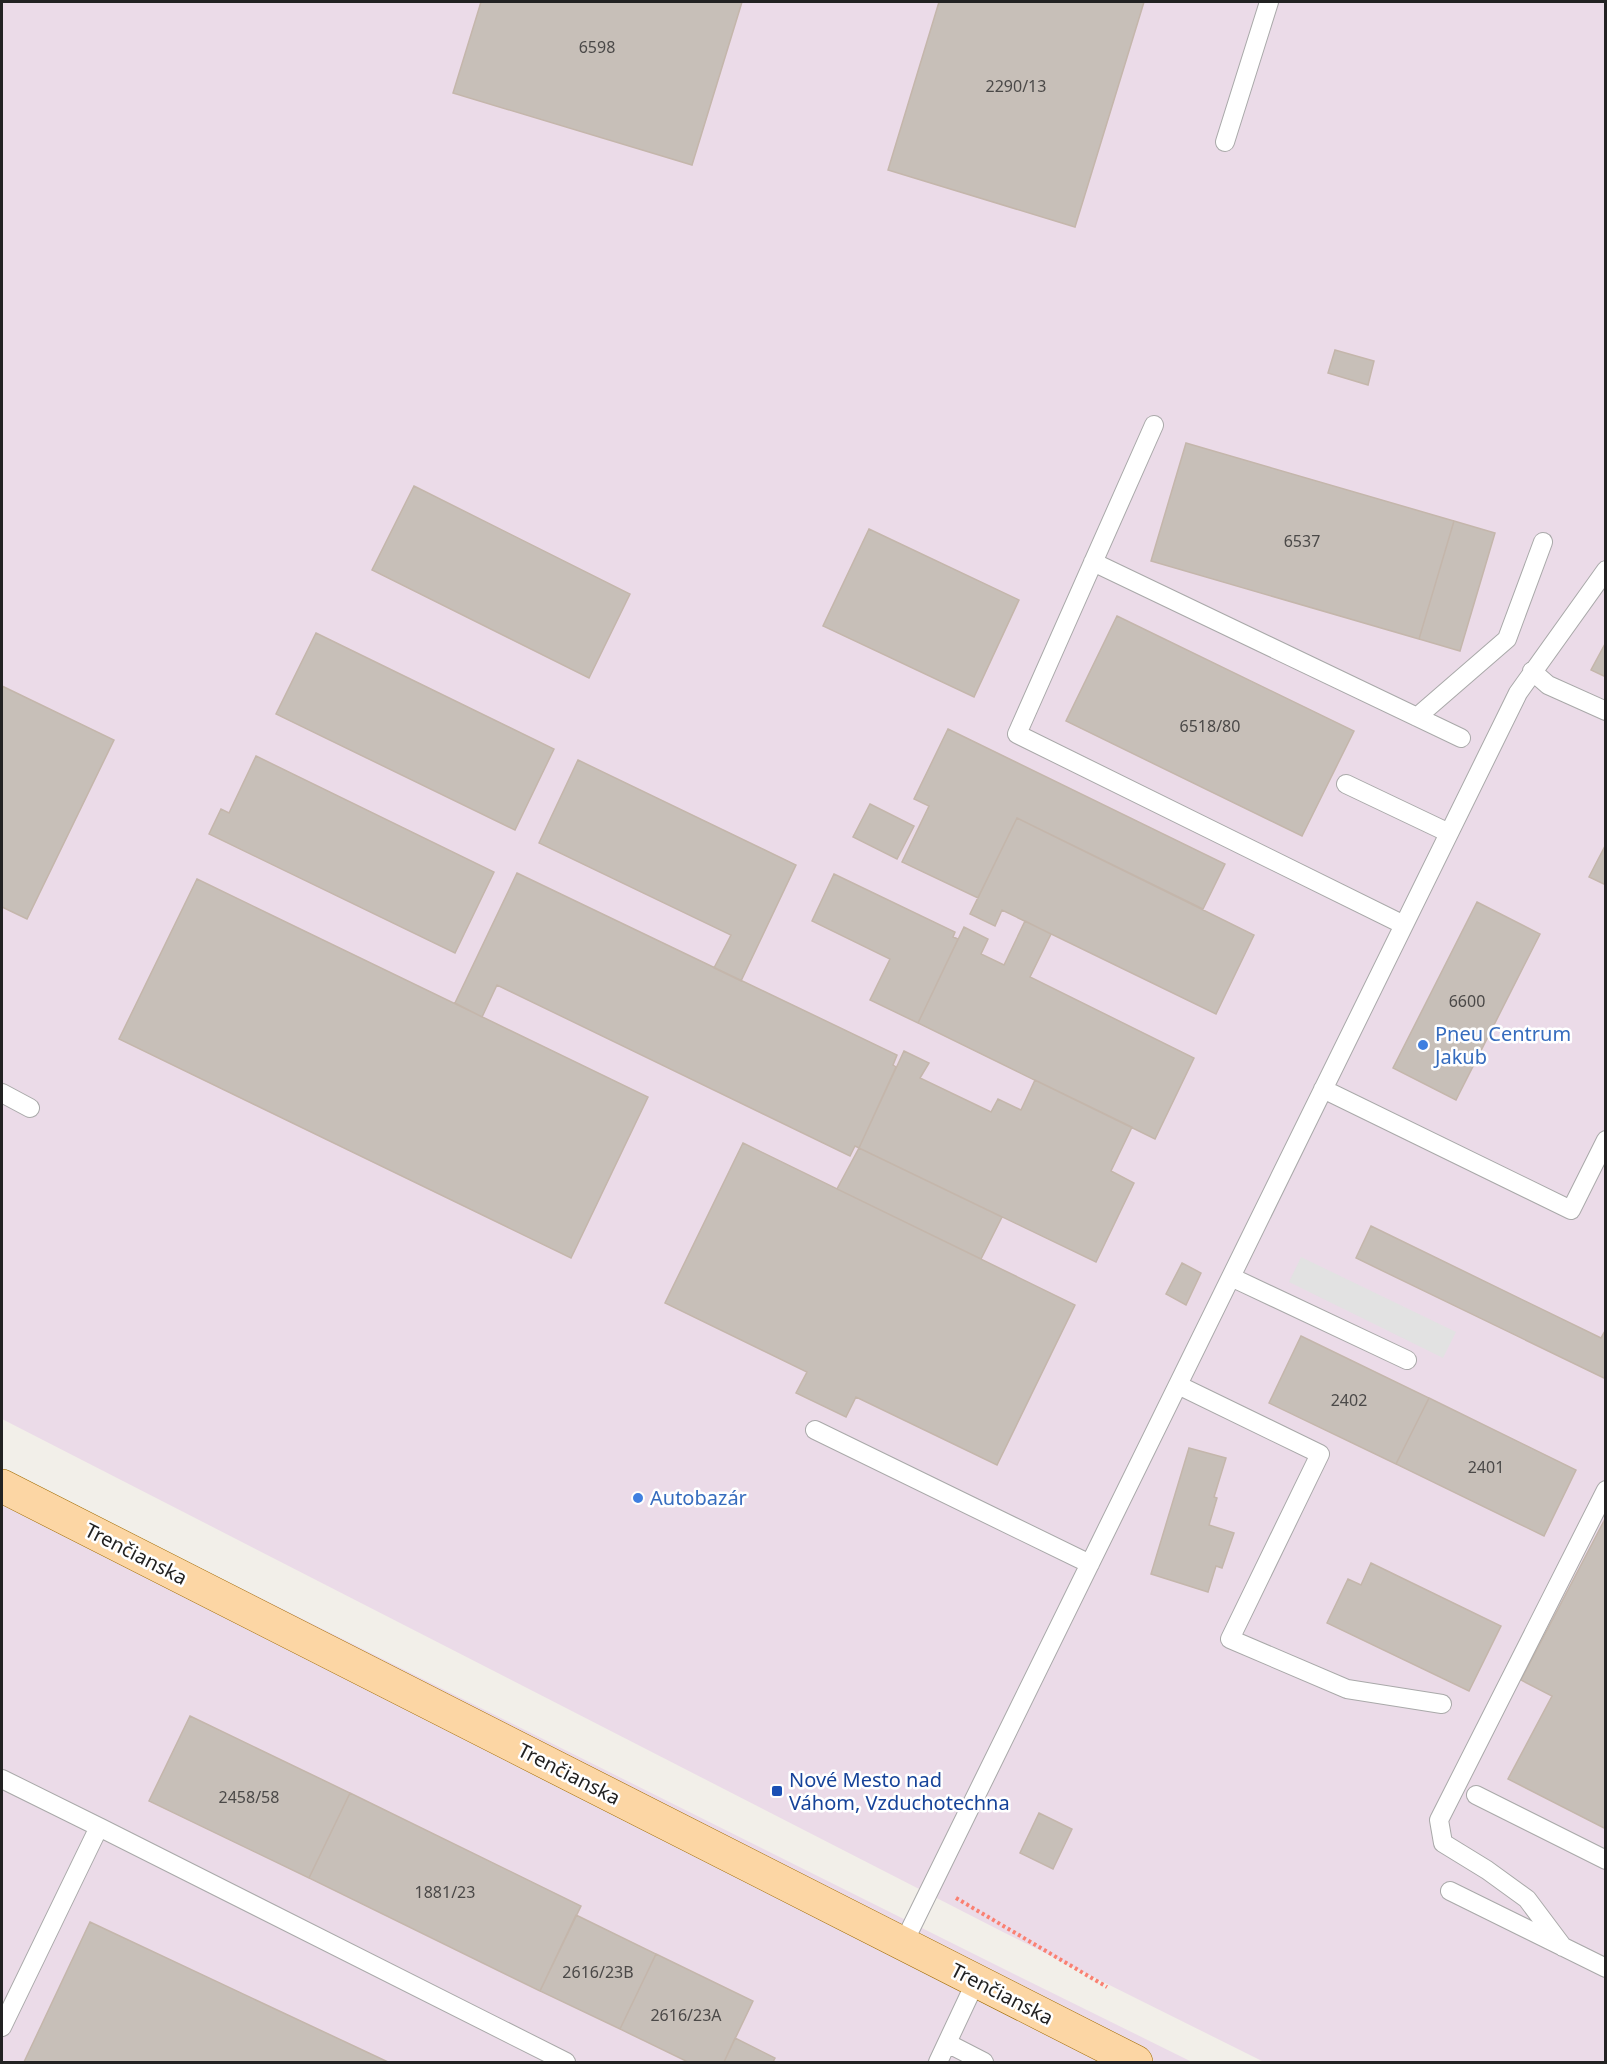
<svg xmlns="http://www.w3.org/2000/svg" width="1607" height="2064" font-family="'Noto Sans',sans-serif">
  <rect width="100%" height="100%" fill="#f2efe9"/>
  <path fill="#ebdbe8" d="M 2,2 L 1605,2 L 1605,2062 L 1264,2062 L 1003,1932 L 2,1419 Z
    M 2,1469 L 996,1965 L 1192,2062 L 2,2062 Z"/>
  <path fill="#e2e2e2" d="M 1301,1257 L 1456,1332 L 1443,1358 L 1289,1282 Z"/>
  <path fill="#c7bfb8" stroke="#c4b6ab" stroke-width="1.5" d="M 481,2 L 742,2 L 692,165 L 453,93 Z
    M 939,2 L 1144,2 L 1075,227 L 888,170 Z
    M 1335,350 L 1374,361 L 1368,385 L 1328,373 Z
    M 1186,443 L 1454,521 L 1419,639 L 1151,561 Z
    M 414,486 L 630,594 L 589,678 L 372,570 Z
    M 1454,521 L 1495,533 L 1460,651 L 1419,639 Z
    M 869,529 L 1019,600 L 974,697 L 823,626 Z
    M 1117,616 L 1354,731 L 1302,836 L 1066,721 Z
    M 316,633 L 554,749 L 515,830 L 276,714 Z
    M 1606,642 L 1606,677 L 1591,670 Z
    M 2,686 L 114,740 L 27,919 L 2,907 Z
    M 948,729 L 1225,864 L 1203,909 L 1017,818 L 978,898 L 902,862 L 929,806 L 914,799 Z
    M 256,756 L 494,872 L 455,953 L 209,834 L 221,809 L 229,813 Z
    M 578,760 L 796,865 L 741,981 L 714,968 L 731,935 L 539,843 Z
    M 870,804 L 914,826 L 897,859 L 853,837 Z
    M 1017,818 L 1254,935 L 1216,1014 L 1002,910 L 995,926 L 970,914 Z
    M 1606,844 L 1606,885 L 1589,877 Z
    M 517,873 L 897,1055 L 893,1065 L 896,1067 L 859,1148 L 855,1146 L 850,1156 L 497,985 L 482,1017 L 455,1003 Z
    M 834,874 L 955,932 L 953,937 L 958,939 L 918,1023 L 870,1000 L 890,959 L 812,921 Z
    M 197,879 L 648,1097 L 571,1258 L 119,1039 Z
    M 1477,902 L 1540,934 L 1456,1100 L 1393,1068 Z
    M 1025,921 L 1051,934 L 1030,977 L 1194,1058 L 1155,1139 L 918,1023 L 964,927 L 988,939 L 981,954 L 1004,965 Z
    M 904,1051 L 929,1063 L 920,1078 L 991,1112 L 998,1099 L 1021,1110 L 1035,1080 L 1132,1127 L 1111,1171 L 1134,1183 L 1096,1262 L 859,1148 Z
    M 743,1143 L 1075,1305 L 997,1465 L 856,1397 L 846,1417 L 796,1393 L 807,1372 L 665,1303 Z
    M 859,1148 L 1002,1217 L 981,1259 L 837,1189 Z
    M 1371,1226 L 1601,1338 L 1606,1329 L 1606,1379 L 1356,1258 Z
    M 1182,1263 L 1201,1273 L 1186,1305 L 1166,1294 Z
    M 1301,1336 L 1429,1398 L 1396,1464 L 1269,1403 Z
    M 1429,1398 L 1576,1470 L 1544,1536 L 1396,1464 Z
    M 1189,1448 L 1226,1458 L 1214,1497 L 1217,1498 L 1209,1525 L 1234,1533 L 1222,1568 L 1216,1566 L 1208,1592 L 1151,1574 Z
    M 1606,1517 L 1606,1829 L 1508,1779 L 1552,1696 L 1521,1680 Z
    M 1371,1563 L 1501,1626 L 1469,1691 L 1327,1623 L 1348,1579 L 1361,1585 Z
    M 190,1716 L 350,1793 L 309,1878 L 149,1801 Z
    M 350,1793 L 581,1906 L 540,1991 L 309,1878 Z
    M 1039,1813 L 1072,1829 L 1053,1869 L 1020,1853 Z
    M 576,1915 L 656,1954 L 620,2029 L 540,1991 Z
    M 90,1922 L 388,2062 L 24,2062 Z
    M 656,1954 L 753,2001 L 724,2062 L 688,2062 L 620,2029 Z
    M 735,2038 L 775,2058 L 773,2062 L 724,2062 Z"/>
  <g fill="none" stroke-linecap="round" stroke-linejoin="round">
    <defs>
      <path id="service" d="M 1225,142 L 1269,2
        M 1154,425 L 1017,734 L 1404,925
        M 1093,562 L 1461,738
        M 1532,671 L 1548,685 L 1606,711
        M 1417,717 L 1507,639 L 1543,542
        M 1346,784 L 1449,833
        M 1323,1089 L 1571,1210 L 1606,1140
        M 2,1093 L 30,1108
        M 1231,1277 L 1407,1360
        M 1178,1385 L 1320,1454 L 1230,1639 L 1347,1689 L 1442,1704
        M 815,1430 L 1090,1564
        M 2,1779 L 99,1827
        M 1476,1795 L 1606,1860
        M 1450,1891 L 1606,1968
        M 903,1944 L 1518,693 L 1606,570
        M 1563,1947 L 1527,1899 L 1487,1870 L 1443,1843 L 1439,1820 L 1606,1490
        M 2,2027 L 99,1827 L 566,2062
        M 947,2043 L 984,2062
        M 938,2062 L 976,1981"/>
      <path id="primary" d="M 2,1486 L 1136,2062"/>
    </defs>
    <use href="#service" stroke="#a9a9a9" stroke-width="20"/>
    <use href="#primary" stroke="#a06b00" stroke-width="34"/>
    <path stroke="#fa8072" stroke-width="4" stroke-dasharray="3 3" stroke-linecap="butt" d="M 956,1898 L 1107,1987"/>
    <use href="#service" stroke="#fff" stroke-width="18"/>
    <use href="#primary" stroke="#fcd6a4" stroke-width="33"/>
  </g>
  <g fill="#3f7fe0" stroke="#fff" stroke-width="2">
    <circle cx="1423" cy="1045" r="6"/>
    <circle cx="638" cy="1498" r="6"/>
  </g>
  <rect fill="#1a4fb4" stroke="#fff" stroke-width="2" x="771" y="1785" width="12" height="12" rx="3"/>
  <g text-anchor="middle" stroke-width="5" stroke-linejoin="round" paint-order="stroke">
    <g font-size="16" fill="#4b4948">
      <text x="597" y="53">6598</text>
      <text x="1016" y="92">2290/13</text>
      <text x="1302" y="547">6537</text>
      <text x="1210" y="732">6518/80</text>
      <text x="1467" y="1007">6600</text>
      <text x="1349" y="1406">2402</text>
      <text x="1486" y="1473">2401</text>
      <text x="249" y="1803">2458/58</text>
      <text x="445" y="1898">1881/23</text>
      <text x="598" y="1978">2616/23B</text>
      <text x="686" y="2021">2616/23A</text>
    </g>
    <g font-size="20" fill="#366cbe" stroke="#fff" text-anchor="start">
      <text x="1435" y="1041">Pneu Centrum<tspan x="1435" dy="23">Jakub</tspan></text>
      <text x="650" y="1505">Autobazár</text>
    </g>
    <g font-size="20" fill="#222" stroke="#fff">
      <text transform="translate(136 1554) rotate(27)" y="7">Trenčianska</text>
      <text transform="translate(569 1774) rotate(27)" y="7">Trenčianska</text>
      <text transform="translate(1002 1994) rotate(27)" y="7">Trenčianska</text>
    </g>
    <g font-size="20" fill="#164399" stroke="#fff" text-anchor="start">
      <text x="789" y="1787">Nové Mesto nad<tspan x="789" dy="23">Váhom, Vzduchotechna</tspan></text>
    </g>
  </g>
  <rect width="1607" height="2064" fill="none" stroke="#222222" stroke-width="6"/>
</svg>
